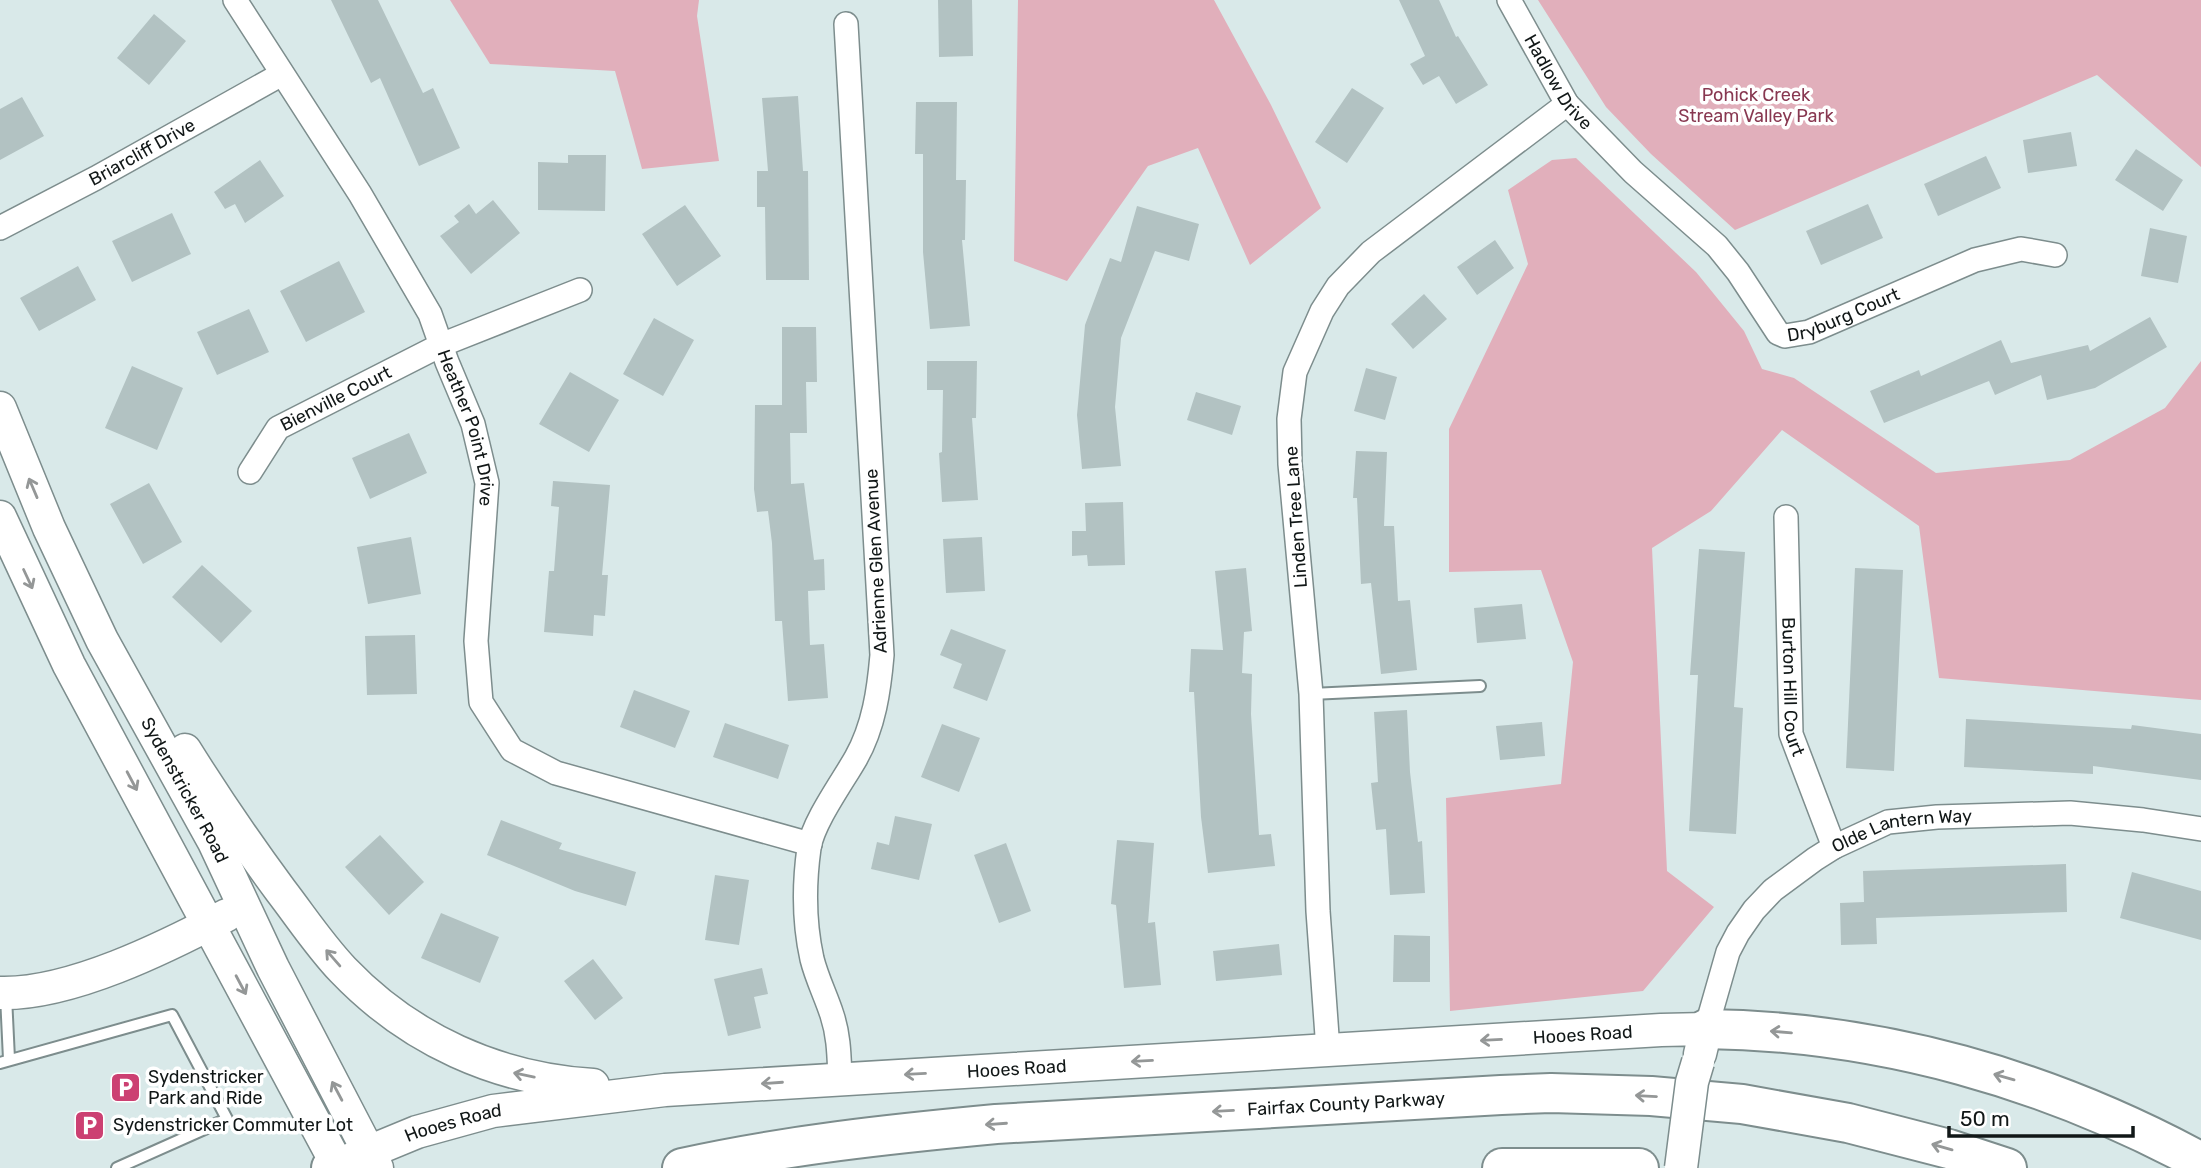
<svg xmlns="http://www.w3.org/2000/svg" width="2201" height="1168" font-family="Rubik,sans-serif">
  <rect width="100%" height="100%" fill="#d9e9e9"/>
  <path fill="#e1afbb" d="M 450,0 L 699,0 L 697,16 L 719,161 L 642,169 L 615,71 L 490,64 Z
    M 1018,0 L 1214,0 L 1271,105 L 1321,208 L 1250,265 L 1198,148 L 1148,166 L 1067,281 L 1014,261 Z
    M 1538,0 L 2201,0 L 2201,167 L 2097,75 L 1735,230 L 1651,154 L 1606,107 Z
    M 1576,158 L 1696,272 L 1744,331 L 1762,369 L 1794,378 L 1936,473 L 2070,460 L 2165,408 L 2201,361 L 2201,700 L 1939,678 L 1919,526 L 1782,430 L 1711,511 L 1652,548 L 1667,871 L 1714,907 L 1643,991 L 1450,1011 L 1446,798 L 1561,784 L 1573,662 L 1541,570 L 1449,572 L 1449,429 L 1528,264 L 1508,190 L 1552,160 Z"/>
  <path fill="#b2c2c2" d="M 331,0 L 378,0 L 423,93 L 433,88 L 460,148 L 419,166 L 380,78 L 371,83 Z
    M 938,0 L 972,0 L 973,56 L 939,57 Z
    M 1399,0 L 1439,0 L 1456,37 L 1458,36 L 1488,85 L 1456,104 L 1439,76 L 1423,85 L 1410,64 L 1425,56 Z
    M 154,14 L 186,41 L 149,85 L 117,58 Z
    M 1352,88 L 1384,108 L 1347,163 L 1315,142 Z
    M 798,96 L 803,171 L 808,171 L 809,280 L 766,280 L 765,207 L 757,207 L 757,171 L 768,171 L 762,98 Z
    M 22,97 L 44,136 L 0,160 L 0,109 Z
    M 916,102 L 957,102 L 956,180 L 966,180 L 965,240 L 962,240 L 970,326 L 930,329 L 923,252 L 923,154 L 915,154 Z
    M 2071,132 L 2077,166 L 2028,173 L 2023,140 Z
    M 2136,149 L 2183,180 L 2163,211 L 2115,180 Z
    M 568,155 L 606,155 L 605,211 L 538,210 L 538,162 L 568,163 Z
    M 1986,156 L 2001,188 L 1938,216 L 1924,184 Z
    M 260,160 L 284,196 L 245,223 L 235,204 L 225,209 L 214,192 Z
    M 493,200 L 520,233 L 471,274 L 440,236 L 459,222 L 454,216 L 469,204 L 476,214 Z
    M 1868,204 L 1883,238 L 1821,265 L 1806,231 Z
    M 685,205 L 721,256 L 677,286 L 642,234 Z
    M 1137,206 L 1199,224 L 1189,261 L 1155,251 L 1121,338 L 1115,407 L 1121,466 L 1082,469 L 1077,415 L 1085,325 L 1110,258 L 1121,262 Z
    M 172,213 L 191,254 L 132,282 L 112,241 Z
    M 2150,228 L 2187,236 L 2178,283 L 2141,276 Z
    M 1495,240 L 1514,268 L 1477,295 L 1457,267 Z
    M 339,261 L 365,312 L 306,342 L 280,291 Z
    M 78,266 L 96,300 L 39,331 L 20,298 Z
    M 1424,294 L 1447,319 L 1413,349 L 1391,324 Z
    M 249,309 L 269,352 L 217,375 L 197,332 Z
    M 2150,317 L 2167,347 L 2095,388 L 2047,400 L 2041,375 L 1995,395 L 1989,381 L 1884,423 L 1870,391 L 1919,370 L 1921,376 L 2001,340 L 2011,363 L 2088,345 L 2090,351 Z
    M 654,318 L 694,340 L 663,396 L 623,374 Z
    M 782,327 L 816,327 L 817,382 L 806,382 L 807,433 L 790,433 L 791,484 L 804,483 L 814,560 L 824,559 L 825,590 L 808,591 L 810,645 L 824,644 L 828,698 L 788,701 L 782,621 L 775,621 L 772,543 L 768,511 L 757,512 L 754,489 L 755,405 L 782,405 Z
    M 927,361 L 977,361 L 976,418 L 972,418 L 978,500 L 942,502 L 939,453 L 942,452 L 943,390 L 927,390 Z
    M 132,366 L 183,388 L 157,450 L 105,428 Z
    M 1366,368 L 1397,377 L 1385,420 L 1354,411 Z
    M 570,372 L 619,400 L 589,452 L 539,424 Z
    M 1196,392 L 1241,406 L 1232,435 L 1187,420 Z
    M 409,433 L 427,473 L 370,499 L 352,458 Z
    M 1356,451 L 1387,452 L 1384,526 L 1394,526 L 1398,601 L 1410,600 L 1417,670 L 1381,674 L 1371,583 L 1361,584 L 1357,498 L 1353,498 Z
    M 553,481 L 610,485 L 602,575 L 608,575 L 605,616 L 594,615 L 593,636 L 544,632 L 549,571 L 554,571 L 559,507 L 551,506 Z
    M 149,483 L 182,542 L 143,564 L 110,504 Z
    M 1123,502 L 1125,565 L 1088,566 L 1087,555 L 1072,556 L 1072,531 L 1086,531 L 1085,503 Z
    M 411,537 L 421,594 L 368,604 L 357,547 Z
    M 982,537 L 985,591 L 946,593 L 943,539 Z
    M 1699,549 L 1745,552 L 1734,707 L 1743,708 L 1736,834 L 1689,831 L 1698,675 L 1690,675 Z
    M 202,565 L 252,611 L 221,643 L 172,597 Z
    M 1246,568 L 1252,631 L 1244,632 L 1242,673 L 1252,674 L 1251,714 L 1259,835 L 1271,834 L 1275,866 L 1208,873 L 1201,817 L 1194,692 L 1189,692 L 1191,649 L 1223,650 L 1215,571 Z
    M 1855,568 L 1903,570 L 1894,771 L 1846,768 Z
    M 1522,604 L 1526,639 L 1477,643 L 1474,608 Z
    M 951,629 L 1006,650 L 987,701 L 953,688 L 962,664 L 940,655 Z
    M 415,635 L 417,694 L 367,695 L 365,636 Z
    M 634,690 L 690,711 L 675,748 L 620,727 Z
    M 1407,710 L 1410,772 L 1418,842 L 1422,841 L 1425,893 L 1390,895 L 1386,829 L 1376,830 L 1371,783 L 1378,782 L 1374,712 Z
    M 1966,719 L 2131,729 L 2132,725 L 2201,734 L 2201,780 L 2093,766 L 2093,774 L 1964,767 Z
    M 1542,722 L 1545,756 L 1500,760 L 1496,726 Z
    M 725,723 L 789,745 L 778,779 L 713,757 Z
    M 942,724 L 980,738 L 959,792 L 921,777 Z
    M 895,816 L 932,824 L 919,880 L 871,869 L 877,842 L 889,845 Z
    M 501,820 L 562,843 L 559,849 L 636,872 L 626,906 L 575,891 L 487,855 Z
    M 380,835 L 424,882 L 389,915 L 345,867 Z
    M 1117,840 L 1154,843 L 1148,923 L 1155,922 L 1161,985 L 1124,988 L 1116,905 L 1111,904 Z
    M 1006,843 L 1031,911 L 999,923 L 974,855 Z
    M 2066,864 L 2067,912 L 1876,918 L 1877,944 L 1841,945 L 1840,903 L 1864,902 L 1863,871 Z
    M 2132,872 L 2201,891 L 2201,940 L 2120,918 Z
    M 715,875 L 749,880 L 739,945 L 705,940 Z
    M 441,913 L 499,937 L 480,983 L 421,958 Z
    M 1394,935 L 1430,936 L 1430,982 L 1393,982 Z
    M 1279,944 L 1282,975 L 1216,981 L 1213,951 Z
    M 593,959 L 623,998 L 595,1020 L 564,981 Z
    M 762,968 L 768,994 L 754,997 L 761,1028 L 728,1036 L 714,979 Z"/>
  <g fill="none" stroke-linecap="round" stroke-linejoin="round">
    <defs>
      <path id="lane" d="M 1311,694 L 1480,686
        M 6,996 L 9,1059
        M 0,1063 L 172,1015 L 227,1119 L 117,1168"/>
      <g id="street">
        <path id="s1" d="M 235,0 L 360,194 L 430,314 L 447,362 L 473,424 L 487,483 L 476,641 L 481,702 L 512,750 L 556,773 L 810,844"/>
        <path id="s2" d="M 1509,0 L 1567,104 L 1633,172 L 1717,246 L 1738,272 L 1778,333 L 1785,336 L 1809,332 L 1975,260 L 2021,249 L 2055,255"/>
        <path id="s3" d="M 0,228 L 96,178 L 282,74"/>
        <path id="s4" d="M 250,472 L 278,428 L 441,345 L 580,290"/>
        <path id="s5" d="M 1786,517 L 1791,734 L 1834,847"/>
        <path id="s6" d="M 1706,1029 L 1728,952 L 1738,933 L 1754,910 L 1773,890 L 1815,859 L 1834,847 L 1888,822 L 1937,817 L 2070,813 L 2143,820 L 2201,829"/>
        <path d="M 1328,1050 L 1318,911 L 1311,694 L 1290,464 L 1289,419 L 1295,372 L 1322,311 L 1338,286 L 1371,252 L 1567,104"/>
        <path d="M 840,1078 C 839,1056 839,1036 832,1015 C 826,996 817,979 812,959 C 804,923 804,884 809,848 C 813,822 843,781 856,758 C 874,726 879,690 882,655 L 846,24"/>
      </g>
      <g id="secondary">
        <path id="s7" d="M 0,408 L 49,528 L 102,640 L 214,842 L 273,968 L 377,1168"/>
        <path d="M 0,517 L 69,665 L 339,1168"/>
        <path d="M 185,750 C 215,798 247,845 281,891 C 301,917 320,946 343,970 C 410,1040 497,1079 593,1085"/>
        <path d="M 0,993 C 70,995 166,947 227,915"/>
        <path id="s8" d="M 337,1165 L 417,1132 L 493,1111 L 665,1090 L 1661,1030 L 1706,1029 L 1700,1054"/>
      </g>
      <g id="highway">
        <path d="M 1706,1029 C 1880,1031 2048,1079 2201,1162"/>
        <path d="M 331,1168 L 337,1165"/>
        <path id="s9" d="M 682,1168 C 786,1145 890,1134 996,1124 L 1501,1095 L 1551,1093 L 1651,1096 L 1742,1104 L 1848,1123 L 1949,1149 L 2007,1168"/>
        <path d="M 1502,1168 L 1639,1168"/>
      </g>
    </defs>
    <use href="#lane" stroke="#7d8d8d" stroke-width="14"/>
    <use href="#street" stroke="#7d8d8d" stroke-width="26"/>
    <use href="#secondary" stroke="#7d8d8d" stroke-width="35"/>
    <use href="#highway" stroke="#7d8d8d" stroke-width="42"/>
    <use href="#lane" stroke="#fff" stroke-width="10"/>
    <use href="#street" stroke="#fff" stroke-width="23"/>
    <use href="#secondary" stroke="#fff" stroke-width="32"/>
    <use href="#highway" stroke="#fff" stroke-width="38"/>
    <defs>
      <path id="secondary-bridge" d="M 1681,1168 L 1692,1082 L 1698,1062"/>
    </defs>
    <use href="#secondary-bridge" stroke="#7d8d8d" stroke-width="35" stroke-linecap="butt"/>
    <use href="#secondary-bridge" stroke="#fff" stroke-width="32"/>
  </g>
  <defs><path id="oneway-shaft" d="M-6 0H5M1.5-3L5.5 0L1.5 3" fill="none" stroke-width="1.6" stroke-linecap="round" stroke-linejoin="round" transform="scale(1.75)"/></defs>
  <g stroke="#949797">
    <use href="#oneway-shaft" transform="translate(33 488) rotate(-113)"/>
    <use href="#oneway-shaft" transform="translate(28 579) rotate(65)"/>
    <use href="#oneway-shaft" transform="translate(132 781) rotate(62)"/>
    <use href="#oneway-shaft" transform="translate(333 958) rotate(-131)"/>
    <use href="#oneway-shaft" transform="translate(241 985) rotate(62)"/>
    <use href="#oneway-shaft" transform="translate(1781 1032) rotate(-175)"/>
    <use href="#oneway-shaft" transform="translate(1491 1040) rotate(177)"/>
    <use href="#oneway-shaft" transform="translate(1142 1061) rotate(177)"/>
    <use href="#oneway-shaft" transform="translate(915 1074) rotate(177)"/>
    <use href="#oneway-shaft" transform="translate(524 1075) rotate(-168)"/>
    <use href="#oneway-shaft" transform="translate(2004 1077) rotate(-164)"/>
    <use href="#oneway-shaft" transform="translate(772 1083) rotate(176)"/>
    <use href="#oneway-shaft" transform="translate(337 1091) rotate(-118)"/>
    <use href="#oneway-shaft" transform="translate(1646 1096) rotate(-177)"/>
    <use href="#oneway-shaft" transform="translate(1223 1111) rotate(177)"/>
    <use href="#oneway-shaft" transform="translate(996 1124) rotate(176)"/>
    <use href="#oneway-shaft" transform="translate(1942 1147) rotate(-164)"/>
  </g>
  <defs>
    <symbol id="parking-square" viewBox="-11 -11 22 22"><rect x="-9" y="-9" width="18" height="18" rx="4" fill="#cc4072" stroke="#fff"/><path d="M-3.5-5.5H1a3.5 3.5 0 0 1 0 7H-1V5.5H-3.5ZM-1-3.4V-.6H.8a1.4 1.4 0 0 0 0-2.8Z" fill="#fff"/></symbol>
  </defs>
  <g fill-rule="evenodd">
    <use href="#parking-square" x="108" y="1070" width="35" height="35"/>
    <use href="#parking-square" x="72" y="1108" width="35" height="35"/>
  </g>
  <g text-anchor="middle" stroke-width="7" stroke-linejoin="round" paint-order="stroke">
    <g font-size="18" fill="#111717" stroke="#fff">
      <text dy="6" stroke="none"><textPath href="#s2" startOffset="96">Hadlow Drive</textPath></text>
      <text dy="6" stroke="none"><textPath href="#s3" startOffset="161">Briarcliff Drive</textPath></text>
      <text dy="6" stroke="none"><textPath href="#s2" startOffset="502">Dryburg Court</textPath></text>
      <text dy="6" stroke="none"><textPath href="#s4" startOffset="117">Bienville Court</textPath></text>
      <text dy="6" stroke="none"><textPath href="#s1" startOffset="490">Heather Point Drive</textPath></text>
      <text transform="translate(1296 517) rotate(-94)" y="6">Linden Tree Lane</text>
      <text transform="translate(876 561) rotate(-93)" y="6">Adrienne Glen Avenue</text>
      <text dy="6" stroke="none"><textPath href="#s5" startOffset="170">Burton Hill Court</textPath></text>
      <text dy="6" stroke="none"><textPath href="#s7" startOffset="425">Sydenstricker Road</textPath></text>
      <text dy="6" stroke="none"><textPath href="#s6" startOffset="303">Olde Lantern Way</textPath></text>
      <text dy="6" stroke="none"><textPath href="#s8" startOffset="1258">Hooes Road</textPath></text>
      <text dy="6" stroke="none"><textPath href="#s8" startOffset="691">Hooes Road</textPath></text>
      <text dy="6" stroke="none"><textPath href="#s9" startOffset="668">Fairfax County Parkway</textPath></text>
      <text dy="6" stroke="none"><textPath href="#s8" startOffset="124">Hooes Road</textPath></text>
    </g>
    <g font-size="18" fill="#883851" stroke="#fff">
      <text x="1756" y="101">Pohick Creek<tspan x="1756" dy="21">Stream Valley Park</tspan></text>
    </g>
    <g font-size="18" fill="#111717" stroke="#fff" text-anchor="start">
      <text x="148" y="1083">Sydenstricker<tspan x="148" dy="21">Park and Ride</tspan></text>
      <text x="113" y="1131">Sydenstricker Commuter Lot</text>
    </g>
  </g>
  <path d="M1949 1126v10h184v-10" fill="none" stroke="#111717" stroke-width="3.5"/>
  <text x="1960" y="1126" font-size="21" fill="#111717" stroke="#ffffff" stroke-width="5" paint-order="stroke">50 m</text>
</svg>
